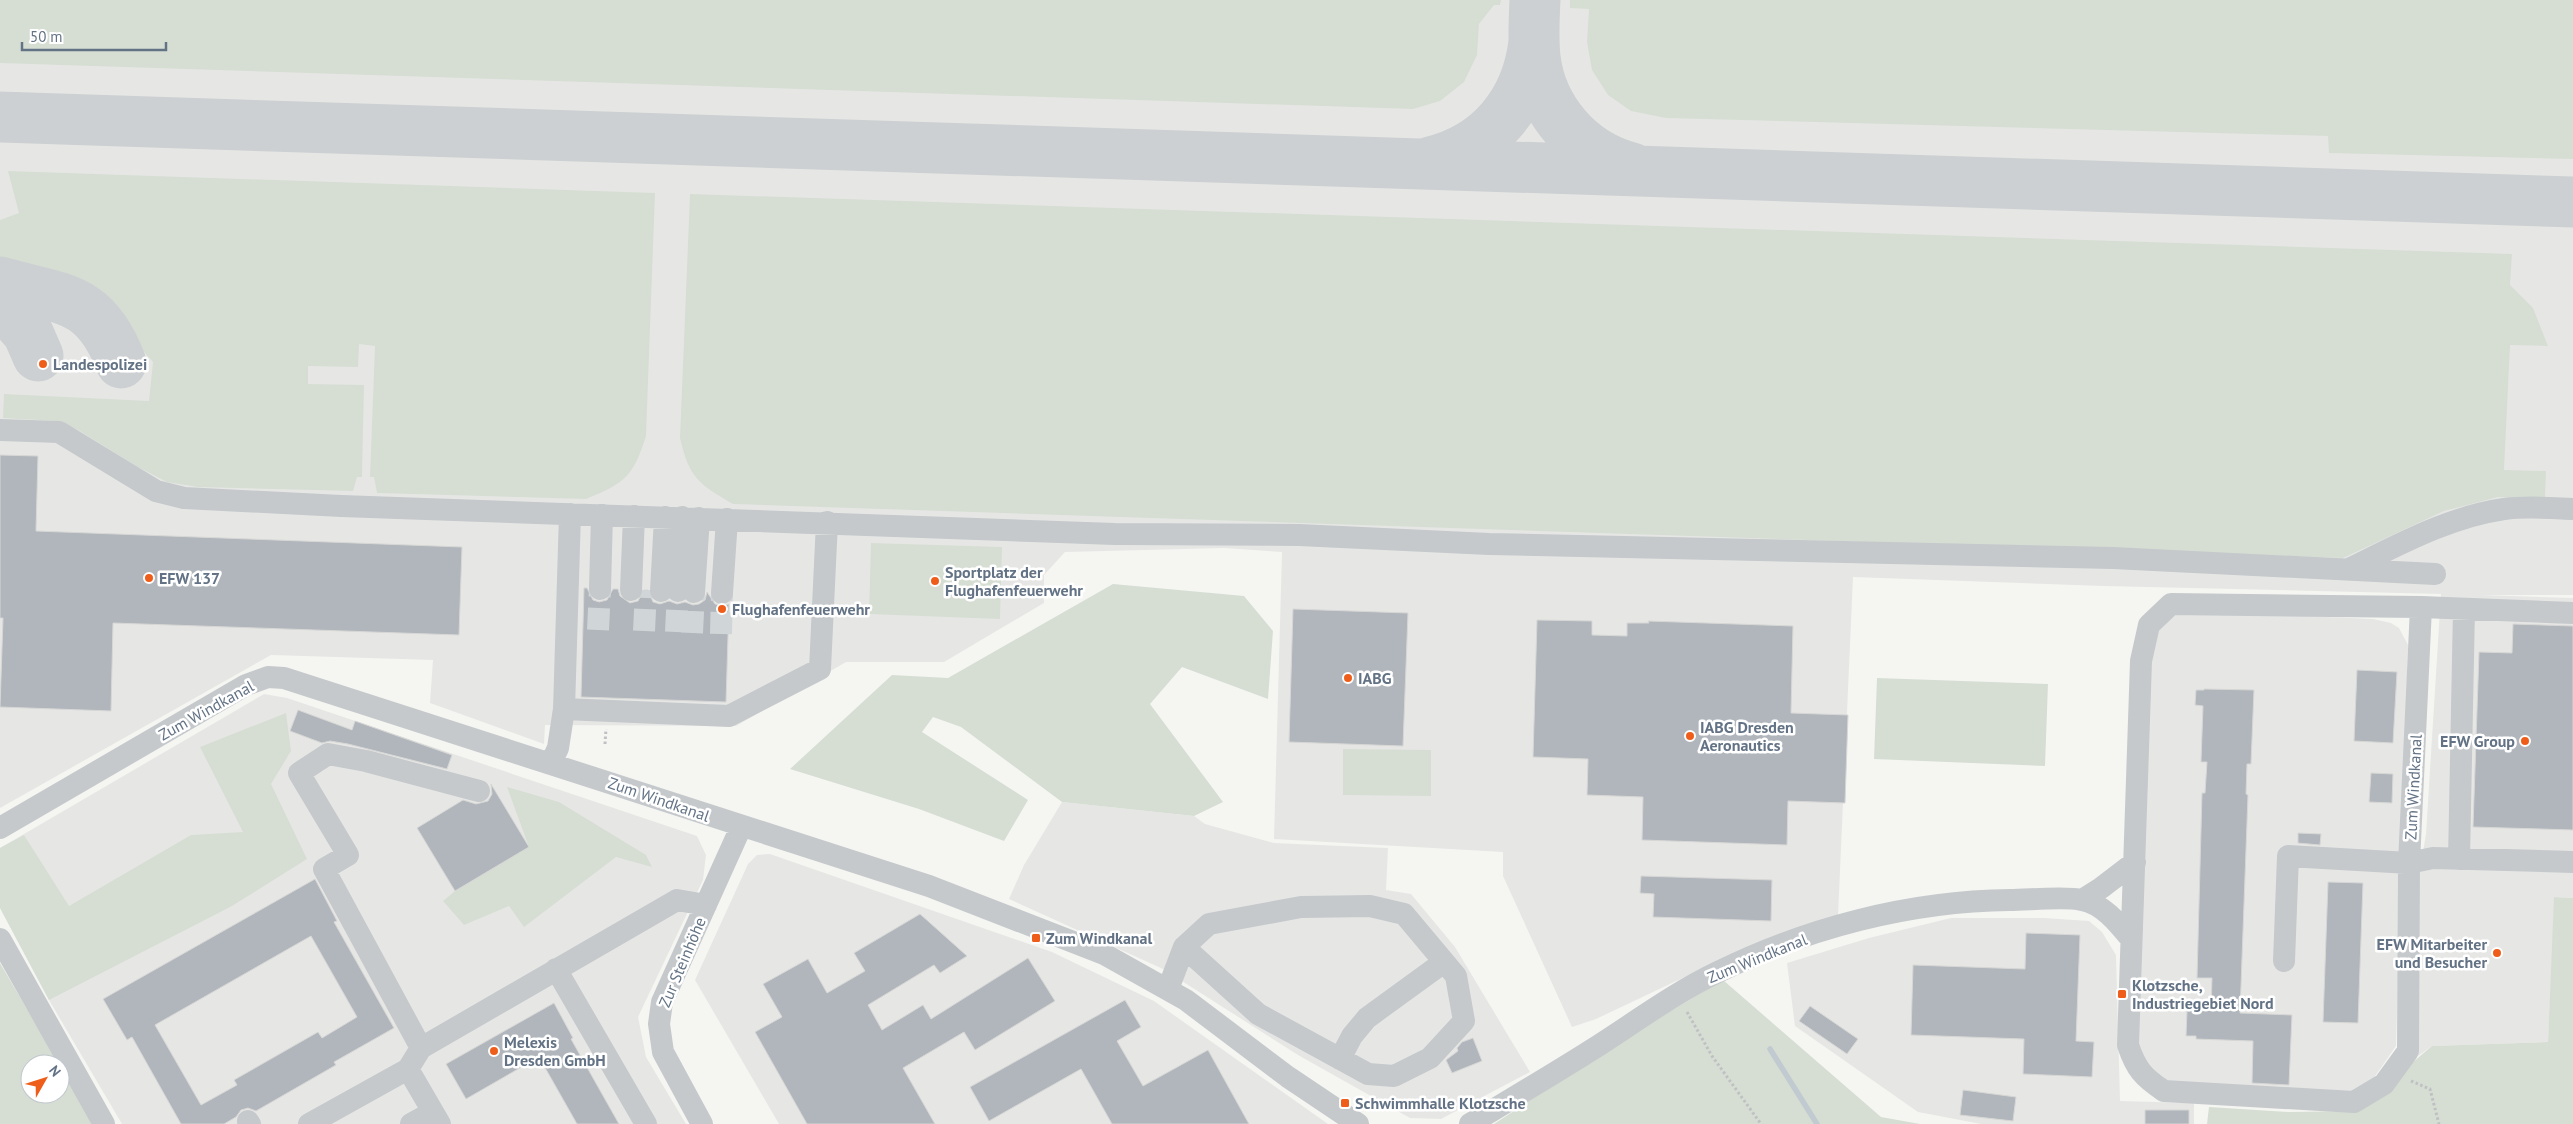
<svg xmlns="http://www.w3.org/2000/svg" width="2573" height="1124" font-family="'PT Sans',sans-serif">
  <rect width="100%" height="100%" fill="#f5f6f2"/>
  <path fill="#e6e7e5" d="M 0,0 L 2573,0 L 2573,595 L 2481,595 L 2573,598 L 2573,898 L 2555,897 L 2548,1042 L 2432,1046 L 2418,1056 L 2418,882 L 2426,834 L 2441,594 L 2104,586 L 1853,577 L 1838,916 L 1729,956 L 1596,1019 L 1572,1027 L 1503,876 L 1503,852 L 1274,839 L 1282,552 L 1224,548 L 1065,552 L 1044,575 L 1044,603 L 944,662 L 846,662 L 736,726 L 545,725 L 544,744 L 430,703 L 433,660 L 271,655 L 0,808 Z
    M 2184,611 L 2373,619 L 2391,623 L 2399,628 L 2408,645 L 2396,1046 L 2371,1082 L 2347,1093 L 2168,1081 L 2155,1073 L 2144,1058 L 2136,1040 L 2149,657 L 2155,633 L 2166,618 Z
    M 264,694 L 287,698 L 697,836 L 706,855 L 703,880 L 638,1017 L 646,1057 L 686,1124 L 122,1124 L 49,1000 L 0,908 L 0,848 Z
    M 1062,802 L 1194,816 L 1205,824 L 1274,843 L 1388,848 L 1386,890 L 1411,894 L 1455,947 L 1530,1072 L 1441,1119 L 1410,1118 L 1298,1055 L 1163,969 L 1009,899 L 1024,865 Z
    M 770,854 L 1052,952 L 1154,1001 L 1328,1124 L 779,1124 L 695,980 L 748,864 L 757,855 Z
    M 1951,918 L 2044,918 L 2089,921 L 2102,932 L 2116,955 L 2120,1101 L 2194,1103 L 2194,1124 L 1981,1124 L 1918,1112 L 1795,1026 L 1787,963 L 1869,938 Z"/>
  <path fill="#d6ded3" d="M 0,0 L 1501,0 L 1500,5 L 1494,5 L 1479,24 L 1477,55 L 1464,82 L 1440,101 L 1413,109 L 0,63 Z
    M 1570,0 L 2573,0 L 2573,159 L 2329,153 L 2328,136 L 1666,118 L 1631,111 L 1608,95 L 1592,70 L 1587,42 L 1589,9 L 1570,8 Z
    M 8,171 L 655,193 L 646,436 C 633,477 625,483 586,499 L 377,493 L 374,477 L 370,477 L 375,346 L 359,344 L 358,367 L 308,366 L 308,384 L 364,385 L 362,477 L 357,477 L 353,491 L 198,487 L 167,482 L 138,467 L 78,430 L 56,421 L 3,418 L 4,394 L 149,401 L 153,362 L 94,296 L 0,271 L 0,220 L 19,213 Z
    M 690,194 L 2512,254 L 2510,285 L 2533,308 L 2548,346 L 2510,345 L 2504,470 L 2546,471 L 2545,497 L 2498,497 L 2444,511 L 2343,558 L 733,504 C 699,484 689,478 680,438 Z
    M 871,543 L 1002,547 L 1000,619 L 869,614 Z
    M 1113,584 L 1244,596 L 1273,631 L 1268,699 L 1182,667 L 1150,704 L 1223,802 L 1194,816 L 1062,802 L 961,727 L 933,717 L 922,732 L 1028,800 L 1004,841 L 919,809 L 790,769 L 892,675 L 948,678 Z
    M 1877,678 L 2048,684 L 2045,766 L 1874,759 Z
    M 286,713 L 291,751 L 271,784 L 307,859 L 232,906 L 49,1000 L 0,908 L 0,848 L 24,835 L 69,906 L 191,835 L 243,832 L 200,747 Z
    M 1343,749 L 1431,750 L 1431,796 L 1343,795 Z
    M 507,787 L 559,802 L 646,855 L 652,867 L 616,857 L 524,927 L 509,906 L 464,925 L 443,901 L 455,891 L 529,847 Z
    M 2554,897 L 2573,898 L 2573,1124 L 2207,1124 L 2209,1107 L 2288,1112 L 2355,1111 L 2432,1046 L 2548,1042 Z
    M 0,963 L 59,1064 L 30,1064 L 30,1094 L 60,1094 L 60,1066 L 94,1124 L 0,1124 Z
    M 1723,980 L 1881,1117 L 1920,1124 L 1494,1124 L 1633,1033 Z"/>
  <g fill="none" stroke-linecap="round" stroke-linejoin="round">
    <path stroke="#c1cad0" stroke-width="5.5" d="M 1770,1049 L 1817,1124"/>
    <path stroke="#cdd0d2" stroke-width="51" d="M 1535,0 C 1534,19 1533,38 1535,57 C 1541,110 1580,155 1632,168
      M 0,117 L 2573,202
      M 1430,162 C 1490,148 1527,102 1534,42
      M 0,282 C 63,300 95,295 121,363
      M 0,301 L 28,333 L 38,356"/>
  </g>
  <path fill="#b0b6bc" stroke="#d7d7d5" fill-rule="evenodd" d="M 0,455 L 38,456 L 36,531 L 462,547 L 459,635 L 113,623 L 111,711 L 0,707 L 3,618 L 0,618 Z
    M 584,588 L 587,588 L 593,600 L 599,602 L 607,600 L 613,589 L 618,589 L 620,596 L 630,603 L 638,601 L 644,590 L 648,590 L 653,602 L 660,604 L 669,601 L 677,604 L 685,602 L 693,605 L 699,604 L 705,600 L 707,592 L 715,604 L 722,606 L 729,604 L 726,702 L 581,697 Z
    M 1293,609 L 1408,613 L 1403,746 L 1289,742 Z
    M 1537,620 L 1592,621 L 1592,635 L 1627,636 L 1627,623 L 1649,623 L 1648,621 L 1793,626 L 1791,713 L 1848,715 L 1845,803 L 1788,801 L 1787,845 L 1642,840 L 1643,797 L 1587,795 L 1588,759 L 1533,757 Z
    M 2513,624 L 2573,626 L 2573,830 L 2473,827 L 2479,652 L 2512,653 Z
    M 2357,670 L 2397,672 L 2393,743 L 2354,741 Z
    M 2204,689 L 2254,690 L 2251,764 L 2247,764 L 2246,794 L 2248,795 L 2240,1013 L 2292,1015 L 2289,1085 L 2252,1083 L 2253,1041 L 2196,1039 L 2196,1036 L 2186,1036 L 2187,1011 L 2211,1009 L 2212,978 L 2197,978 L 2202,793 L 2205,793 L 2207,762 L 2201,762 L 2203,706 L 2195,705 L 2196,690 L 2204,690 Z
    M 298,710 L 352,730 L 355,721 L 452,755 L 447,769 L 348,744 L 330,741 L 322,743 L 290,731 Z
    M 2371,773 L 2393,774 L 2392,803 L 2369,802 Z
    M 491,784 L 529,847 L 455,891 L 417,828 L 463,800 L 476,804 L 488,801 L 492,794 Z
    M 2298,833 L 2321,834 L 2320,845 L 2298,843 Z
    M 1641,876 L 1772,880 L 1771,921 L 1653,917 L 1654,894 L 1640,893 Z
    M 315,879 L 337,921 L 334,922 L 394,1028 L 334,1062 L 336,1065 L 256,1111 L 248,1108 L 241,1110 L 236,1117 L 224,1124 L 181,1124 L 132,1037 L 127,1040 L 103,999 ZM 311,936 L 357,1017 L 322,1038 L 318,1032 L 234,1080 L 237,1085 L 201,1105 L 155,1025 Z
    M 2328,882 L 2363,883 L 2358,1023 L 2323,1022 Z
    M 920,914 L 967,956 L 940,973 L 934,965 L 868,1005 L 882,1030 L 923,1005 L 931,1019 L 1028,958 L 1055,1001 L 975,1050 L 964,1032 L 903,1068 L 935,1124 L 807,1124 L 755,1032 L 782,1017 L 763,984 L 808,959 L 827,993 L 865,971 L 854,953 Z
    M 2026,933 L 2080,935 L 2076,1041 L 2094,1042 L 2092,1077 L 2023,1074 L 2024,1039 L 1911,1035 L 1913,965 L 2025,969 Z
    M 1125,1000 L 1141,1027 L 1117,1041 L 1143,1086 L 1208,1050 L 1249,1124 L 1112,1124 L 1081,1069 L 989,1121 L 970,1087 Z
    M 554,1003 L 573,1038 L 571,1039 L 619,1124 L 577,1124 L 539,1057 L 466,1099 L 446,1064 Z
    M 1810,1006 L 1858,1039 L 1847,1054 L 1799,1021 Z
    M 1473,1038 L 1482,1061 L 1452,1073 L 1446,1060 L 1458,1051 L 1457,1048 L 1462,1042 Z
    M 1963,1090 L 2016,1097 L 2013,1121 L 1960,1115 Z
    M 2145,1110 L 2189,1110 L 2189,1124 L 2145,1124 Z"/>
  <g fill="none" stroke-linecap="round" stroke-linejoin="round">
    <path stroke="#d0d5d7" stroke-width="22" stroke-dasharray="22 11" stroke-linecap="butt" d="M 598,630 L 600,589
      M 644,631 L 646,590
      M 676,632 L 678,591
      M 692,633 L 694,592
      M 721,634 L 722,593"/>
    <path stroke="#bfc0c3" stroke-width="3" stroke-dasharray="2.5 2.5" stroke-linecap="butt" d="M 605,744 L 606,729
      M 1687,1012 L 1712,1056 L 1761,1124
      M 2411,1081 L 2430,1089 L 2439,1124"/>
    <path stroke="#c5c9cc" stroke-width="22" d="M 0,430 L 59,432 L 156,491 L 184,498 L 341,506 L 1115,534 L 1299,535 L 1489,544 L 2113,558 L 2435,574
      M 570,514 L 564,709 L 729,716 L 820,669 L 827,522
      M 2351,568 C 2400,544 2449,517 2504,509 C 2527,506 2550,508 2573,509
      M 600,589 L 602,515
      M 631,590 L 634,516
      M 661,591 L 665,517
      M 678,591 L 682,517
      M 694,592 L 699,518
      M 722,593 L 727,519
      M 2171,604 L 2421,607 L 2409,863 L 2408,1051 L 2384,1084 L 2354,1102 L 2164,1091 C 2143,1077 2136,1069 2128,1045 L 2141,661 L 2149,625 Z
      M 2421,607 L 2573,613
      M 551,763 L 558,748 L 564,709
      M 0,828 L 246,685 L 268,677 L 284,678 L 929,886 L 1104,954 L 1186,1000 L 1288,1077 L 1358,1124
      M 2459,859 L 2464,609
      M 2082,900 L 2101,888 L 2135,862
      M 0,939 L 104,1124
      M 2284,961 L 2288,856 L 2409,863 L 2433,858 L 2573,862
      M 556,969 L 646,1124
      M 1168,989 L 1184,947 L 1209,924 L 1301,907 L 1370,906 L 1404,914 L 1456,976 L 1464,1021 L 1430,1058 L 1394,1076 L 1368,1074 L 1258,1014 L 1184,947
      M 421,1048 L 324,869 L 348,855 L 299,773 L 328,754 L 366,761 L 479,791
      M 1340,1059 L 1352,1036 L 1367,1018 L 1444,962
      M 408,1069 L 440,1124
      M 248,1121 L 250,1124
      M 309,1124 L 408,1069 L 421,1048 L 677,900 L 706,905
      M 411,1124 L 433,1112
      M 702,1124 L 663,1052 L 659,1024 L 662,1002 L 741,827
      M 1470,1124 C 1511,1099 1552,1075 1593,1049 C 1634,1023 1674,993 1718,972 C 1807,928 1910,901 2010,900 C 2028,900 2066,896 2082,900 C 2103,904 2118,923 2131,939"/>
  </g>
  <g fill="#ee5e1a" stroke="#fff" stroke-width="2">
    <circle cx="43" cy="364" r="5"/>
    <circle cx="149" cy="578" r="5"/>
    <circle cx="935" cy="581" r="5"/>
    <circle cx="722" cy="609" r="5"/>
    <circle cx="1348" cy="678" r="5"/>
    <circle cx="1690" cy="736" r="5"/>
    <circle cx="2525" cy="741" r="5"/>
    <rect x="1031" y="933" width="10" height="10" rx="2.5"/>
    <circle cx="2497" cy="953" r="5"/>
    <rect x="2117" y="989" width="10" height="10" rx="2.5"/>
    <circle cx="494" cy="1051" r="5"/>
    <rect x="1340" y="1098" width="10" height="10" rx="2.5"/>
  </g>
  <g text-anchor="middle" stroke-width="5" stroke-linejoin="round" paint-order="stroke">
    <g font-size="16" font-weight="bold" fill="#637385" stroke="#fff" text-anchor="start">
      <text x="53" y="370">Landespolizei</text>
      <text x="945" y="578">Sportplatz der<tspan x="945" dy="18">Flughafenfeuerwehr</tspan></text>
      <text x="159" y="584">EFW 137</text>
      <text x="732" y="615">Flughafenfeuerwehr</text>
      <text x="1358" y="684">IABG</text>
      <text x="1700" y="733">IABG Dresden<tspan x="1700" dy="18">Aeronautics</tspan></text>
      <text x="2515" y="747" text-anchor="end">EFW Group</text>
      <text x="1046" y="944">Zum Windkanal</text>
      <text x="2487" y="950" text-anchor="end">EFW Mitarbeiter<tspan x="2487" dy="18">und Besucher</tspan></text>
      <text x="2132" y="991">Klotzsche,<tspan x="2132" dy="18">Industriegebiet Nord</tspan></text>
      <text x="504" y="1048">Melexis<tspan x="504" dy="18">Dresden GmbH</tspan></text>
      <text x="1355" y="1109">Schwimmhalle Klotzsche</text>
    </g>
    <g font-size="16" fill="#637385" stroke="#fff">
      <text transform="translate(206 710) rotate(-29)" y="6">Zum Windkanal</text>
      <text transform="translate(2413 787) rotate(-87)" y="6">Zum Windkanal</text>
      <text transform="translate(659 799) rotate(19)" y="6">Zum Windkanal</text>
      <text transform="translate(1757 958) rotate(-22)" y="6">Zum Windkanal</text>
      <text transform="translate(682 962) rotate(-67)" y="6">Zur Steinhöhe</text>
    </g>
  </g>
  <g transform="translate(45 1079) rotate(51)"><circle r="24" fill="#ffffff" stroke="#c1c7ce"/>
  <path d="M0-4L9 19L0 12L-9 19Z" fill="#ee5e1a"/>
  <text y="-8" font-size="14" font-weight="bold" text-anchor="middle" fill="#637385">N</text>
  </g>
  <path d="M22 42v8h144v-8" fill="none" stroke="#637385" stroke-width="2.5"/>
  <text x="30" y="42" font-size="15" fill="#637385" stroke="#ffffff" stroke-width="4" paint-order="stroke">50 m</text>
</svg>
